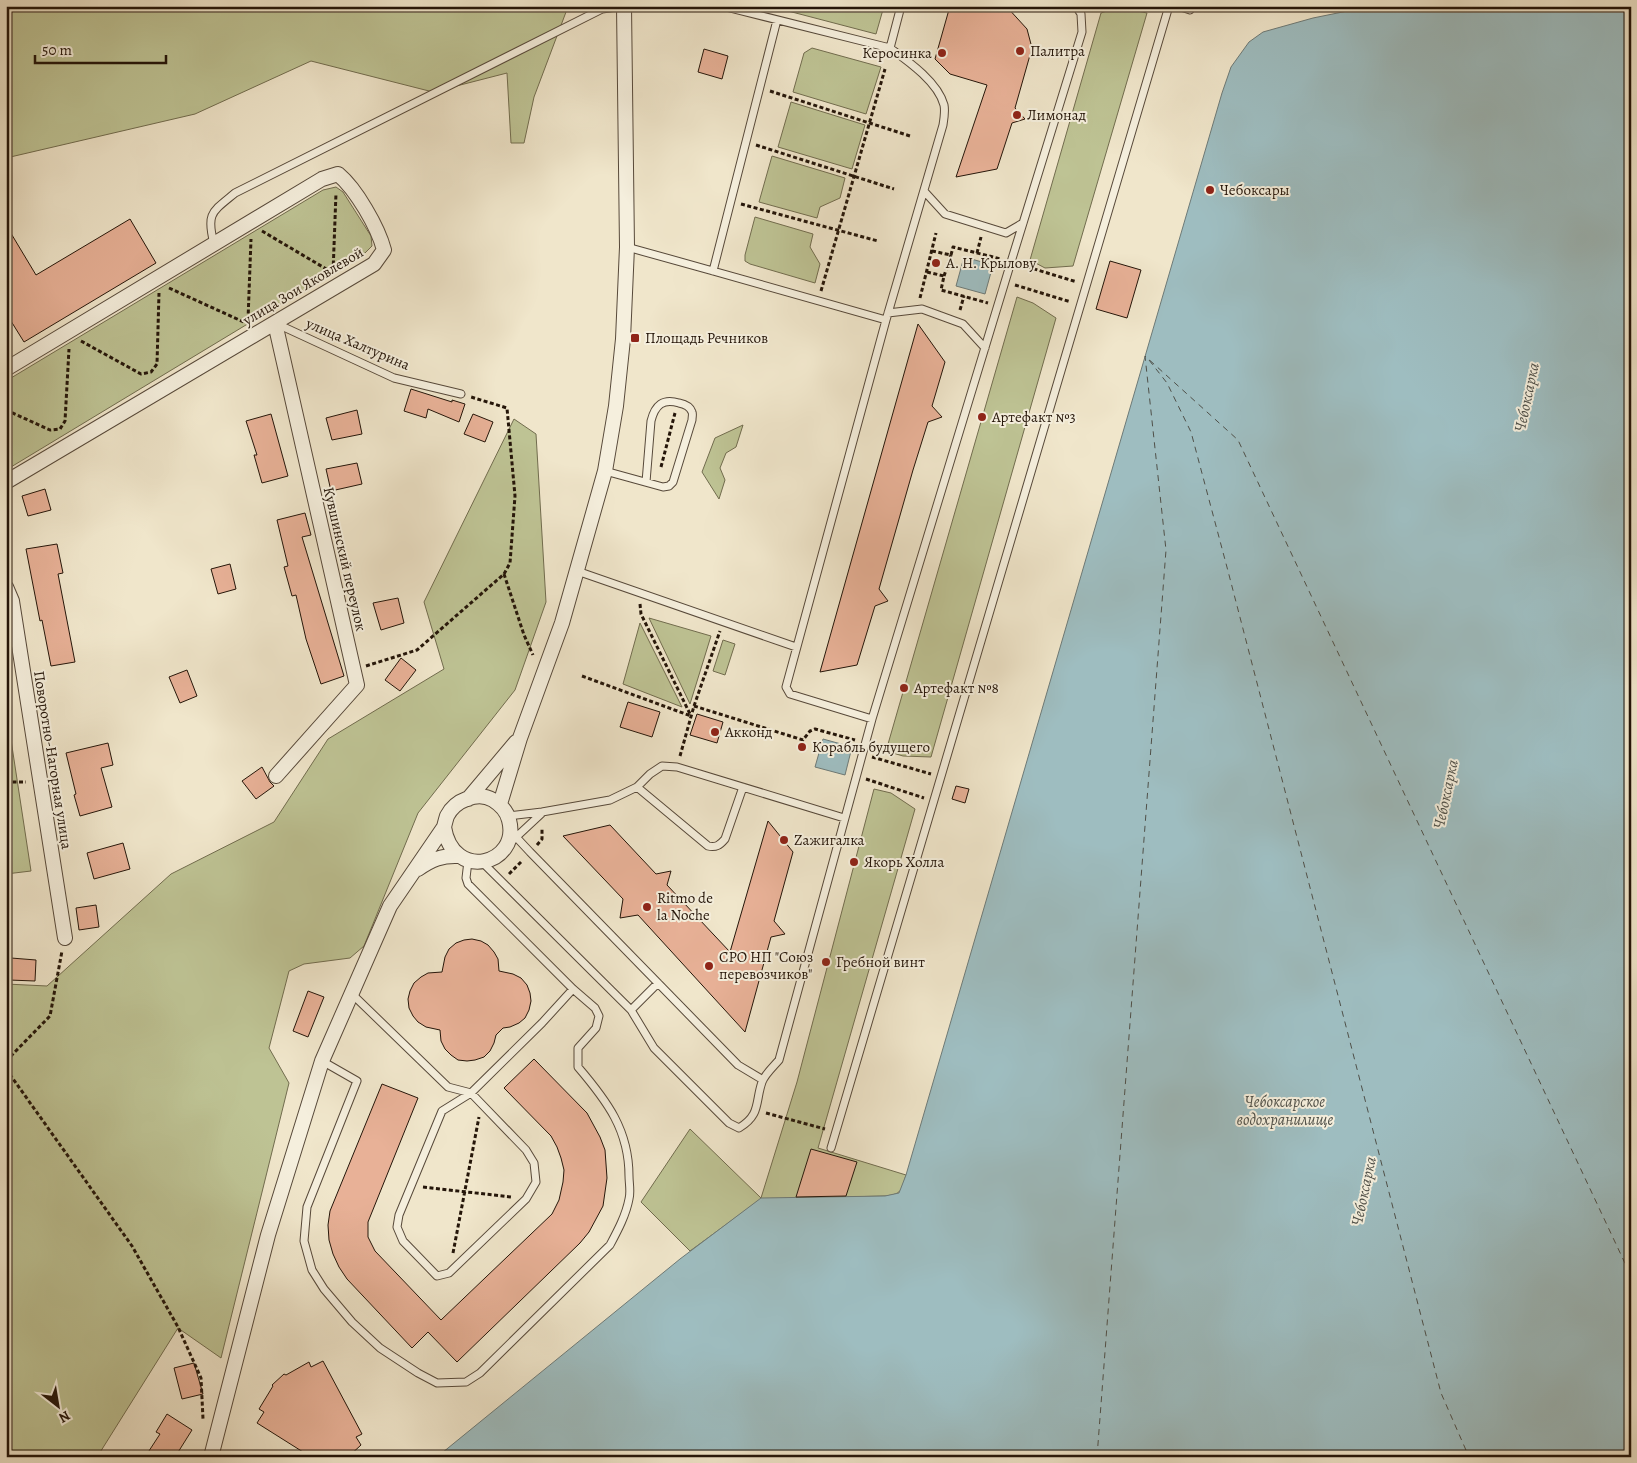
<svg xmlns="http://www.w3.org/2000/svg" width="1637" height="1463" font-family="Alegreya,serif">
  <rect width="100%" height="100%" fill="#f0e6cb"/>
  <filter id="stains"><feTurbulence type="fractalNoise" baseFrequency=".004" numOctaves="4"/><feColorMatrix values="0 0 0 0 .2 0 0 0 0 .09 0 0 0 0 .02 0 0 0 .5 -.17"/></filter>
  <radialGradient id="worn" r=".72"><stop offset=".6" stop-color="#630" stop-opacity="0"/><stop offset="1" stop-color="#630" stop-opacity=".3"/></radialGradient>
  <path fill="#bec394" stroke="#716c4e" d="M 6,6 L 570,6 L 566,12 L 534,97 L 524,143 L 511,143 L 507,73 L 433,92 L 311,61 L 195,114 L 6,158 Z
    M 769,6 L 884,6 L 876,34 Z
    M 1117,7 L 1147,13 L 1073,266 L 1045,268 L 1030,260 L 1101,13 Z
    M 812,48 L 881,67 L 866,114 L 793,92 L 804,53 Z
    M 791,102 L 865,125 L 852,169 L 778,147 Z
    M 772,156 L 845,178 L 840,198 L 820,207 L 817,218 L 759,202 Z
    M 336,187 L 343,192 L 371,236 L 372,246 L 365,253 L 6,470 L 6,381 L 323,190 Z
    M 755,217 L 813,234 L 810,247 L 820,264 L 815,283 L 750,264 L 745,261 L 745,255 Z
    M 1017,297 L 1033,303 L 1056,318 L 931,757 L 903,756 L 886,751 Z
    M 514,419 L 536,434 L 546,602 L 515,690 L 418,813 L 364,946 L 350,958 L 304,964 L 289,971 L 269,1048 L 289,1083 L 221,1358 L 178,1328 L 99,1454 L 100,1457 L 6,1457 L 6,984 L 47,986 L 171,874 L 274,822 L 328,739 L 444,669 L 424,602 Z
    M 743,425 L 736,447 L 726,453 L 720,468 L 725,480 L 719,499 L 702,472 L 715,438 Z
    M 649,618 L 711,636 L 690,704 Z
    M 640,623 L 682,707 L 623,684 Z
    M 723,640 L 735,644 L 725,675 L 713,671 Z
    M 6,707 L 31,871 L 6,874 Z
    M 874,789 L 891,793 L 915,809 L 818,1148 L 906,1175 C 901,1191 902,1194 885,1196 L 761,1199 L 690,1251 L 641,1202 L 690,1129 L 761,1198 L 797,1082 Z"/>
  <path fill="#9ebdc0" stroke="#6d7a77" d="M 1372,6 L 1631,6 L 1631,1457 L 437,1457 L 680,1259 L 761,1198 L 885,1196 L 899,1193 L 906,1175 L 1222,93 L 1231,67 L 1249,42 L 1263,32 L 1313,18 Z
    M 964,257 L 993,265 L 985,294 L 956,286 Z
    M 823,739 L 852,747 L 845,775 L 815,767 Z"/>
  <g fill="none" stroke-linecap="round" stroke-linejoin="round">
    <path stroke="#4f5049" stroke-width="1" stroke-dasharray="6 5" stroke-linecap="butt" d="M 1149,360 L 1167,383 L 1191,432 L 1228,571 L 1441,1393 L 1469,1457
      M 1097,1457 L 1166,550 L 1145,356 L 1238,440 L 1631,1276"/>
  </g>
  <path fill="#e8b197" stroke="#241509" d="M 950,6 L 1006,6 L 1027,29 L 1032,48 L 1015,108 L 1025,119 L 1012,123 L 997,169 L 956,177 L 987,85 L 950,74 L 935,59 Z
    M 704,49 L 728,56 L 722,79 L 698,72 Z
    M 130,219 L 156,263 L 24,342 L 6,313 L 6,225 L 36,275 Z
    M 1110,261 L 1141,270 L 1127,318 L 1096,309 Z
    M 918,324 L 945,362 L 932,406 L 942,417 L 928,422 L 913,470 L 879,589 L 888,601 L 875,606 L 857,665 L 820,672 Z
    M 411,389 L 452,402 L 452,400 L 465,404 L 459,422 L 428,409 L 426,418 L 404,411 Z
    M 357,410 L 362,434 L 332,440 L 326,418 Z
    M 271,414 L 288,476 L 262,483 L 254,455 L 257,455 L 246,421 Z
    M 473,414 L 493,422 L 485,442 L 464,434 Z
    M 357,463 L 362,484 L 331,491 L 326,469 Z
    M 45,489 L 51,510 L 28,516 L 22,496 Z
    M 305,513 L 311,535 L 302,537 L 344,676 L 321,684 L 306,639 L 296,595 L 292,596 L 284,567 L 288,566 L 277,520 Z
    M 57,544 L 63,573 L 58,574 L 75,662 L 51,666 L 42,620 L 40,621 L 26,549 Z
    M 230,564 L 236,589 L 218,594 L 211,569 Z
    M 398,598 L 404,623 L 381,630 L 373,603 Z
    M 401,658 L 416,670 L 400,691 L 385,680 Z
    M 187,670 L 197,696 L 180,703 L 169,677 Z
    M 628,702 L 660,712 L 652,737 L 620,727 Z
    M 697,714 L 723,722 L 717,743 L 690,735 Z
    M 108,743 L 113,765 L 101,768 L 112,807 L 80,816 L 74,795 L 76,794 L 66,753 Z
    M 262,767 L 270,782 L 274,786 L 256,799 L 242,781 Z
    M 956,786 L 969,789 L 965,803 L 952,799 Z
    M 768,821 L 793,852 L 774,921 L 785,934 L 771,937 L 745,1032 L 638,915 L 620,918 L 623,899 L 563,836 L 610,825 L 656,874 L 671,871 L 667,885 L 730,952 Z
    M 123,843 L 130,869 L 94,879 L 87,853 Z
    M 96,905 L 99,927 L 79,930 L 76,908 Z
    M 472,939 L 481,941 L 488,945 L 494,952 L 498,959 L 499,971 L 513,974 L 521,978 L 527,985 L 530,993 L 531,1001 L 529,1010 L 525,1018 L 519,1023 L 510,1027 L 503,1028 L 496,1035 L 494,1043 L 490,1051 L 484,1057 L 475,1060 L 467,1061 L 458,1060 L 451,1055 L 445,1049 L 441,1041 L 440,1030 L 426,1027 L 418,1022 L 413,1016 L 409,1008 L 408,999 L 410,991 L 414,983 L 421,977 L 428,973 L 442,972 L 445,957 L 449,949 L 456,943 L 464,940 Z
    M 11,958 L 36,960 L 35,981 L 9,980 Z
    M 308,991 L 324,997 L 308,1037 L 293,1031 Z
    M 534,1059 L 587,1113 L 600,1137 L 605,1150 L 607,1178 L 603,1206 L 589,1232 L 580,1243 L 457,1362 L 428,1332 L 412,1348 L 347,1279 L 339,1267 L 333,1254 L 329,1240 L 328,1225 L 330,1211 L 382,1084 L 418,1098 L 368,1222 L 368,1237 L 375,1251 L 441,1320 L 552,1214 L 559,1200 L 563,1182 L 564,1170 L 561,1158 L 557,1147 L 551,1136 L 504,1088 Z
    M 811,1149 L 857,1162 L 846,1196 L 796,1197 Z
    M 323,1361 L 362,1434 L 356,1437 L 361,1445 L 348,1457 L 311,1457 L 257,1423 L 264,1412 L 259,1409 L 273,1386 L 272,1385 L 284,1374 L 286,1375 L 309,1362 L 311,1367 Z
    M 194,1363 L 203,1394 L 182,1399 L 174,1368 Z
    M 167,1414 L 192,1430 L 175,1457 L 145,1457 L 160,1434 L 156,1432 Z"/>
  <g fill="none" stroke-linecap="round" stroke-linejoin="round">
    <defs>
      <path id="service" d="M 722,6 L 890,48 C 908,61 938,82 944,105 C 945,110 944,119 943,125 L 886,320
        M 1178,6 L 1190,10 L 1191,6
        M 890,48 L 901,6
        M 924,191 L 945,214 L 1006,233 L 1023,223
        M 214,244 C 206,213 212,212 235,193 L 602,9 L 624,6
        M 627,247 L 713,271 L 886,320 L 786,687 L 790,694 L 872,719
        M 713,271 L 777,20
        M 888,313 L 922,309 L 963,324 L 985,348
        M 275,323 L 394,378 L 461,394
        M 605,471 L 663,487 L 669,486 L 673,482 L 692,420 C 692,417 693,414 692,412 C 690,406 684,404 679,403 C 663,398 655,405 651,421 L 646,482
        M 577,571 L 796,647
        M 637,787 L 708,846 C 716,848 720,845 725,839 L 743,787
        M 508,816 L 542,812 L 610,800 L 637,787 L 650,774 L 662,766 L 677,767 L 844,818
        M 513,830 L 516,837 L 530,852 L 738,1065 L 763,1080
        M 513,840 L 542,813
        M 482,862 L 631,1010 L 654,1048 L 729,1123 L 739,1128 C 761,1115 755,1102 762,1082 C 765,1074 774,1066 779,1060 L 872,719 L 1011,262 L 1082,32 L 1081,14 L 1076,6
        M 351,993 L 448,1087 L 471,1093 L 526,1150 L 534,1163 L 536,1182 L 526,1199 L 449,1273 L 437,1276 L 403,1241 L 397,1227 L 399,1215 L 442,1111 L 471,1093 L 542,1023 L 573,989
        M 631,1010 L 658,983
        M 322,1061 L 357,1081 L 307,1207 L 304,1241 L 312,1270 L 324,1289 L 352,1322 L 380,1348 L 418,1373 L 437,1383 L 466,1382 L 480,1373 L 610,1245 C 618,1230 626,1215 629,1199 C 631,1192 629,1183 629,1176 C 629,1130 607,1101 578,1067 L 578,1048 L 596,1028 L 599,1016 L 595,1008 L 573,989 L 468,884 L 466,878 L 468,861
        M 831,1148 L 1169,6"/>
      <path id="minor" d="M 275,323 L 357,685 L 276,776
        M 6,369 L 322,179 L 338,174 C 356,189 378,227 384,250 L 374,264 L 6,482
        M 6,587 L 12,601 L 65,938
        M 468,799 L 516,742
        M 500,804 L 520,738 L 562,623 L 605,471 L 616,406 L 623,339 L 627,247 L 624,6
        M 418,869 C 431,860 442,855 459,856
        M 211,1457 L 268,1235 L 322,1061 L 390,906 L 444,827 C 445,823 446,819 447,816 C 455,800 478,791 493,800 C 501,805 507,812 509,820 C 521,864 453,883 444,827"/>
    </defs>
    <use href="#service" stroke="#57493a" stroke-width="9"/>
    <use href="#minor" stroke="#57493a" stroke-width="16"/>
    <path stroke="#241509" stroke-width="3" stroke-dasharray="4 2.5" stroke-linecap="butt" d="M 770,91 L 910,136
      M 756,145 L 894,189
      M 741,204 L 878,241
      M 262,231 L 333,273 L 336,193
      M 932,251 L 951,255 L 953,247 L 1001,259
      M 977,253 L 981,237
      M 1021,265 L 1077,282
      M 927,272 L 944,276 L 941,290 L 988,303
      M 944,276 L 951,255
      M 1015,285 L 1071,302
      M 169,288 L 246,323
      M 821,291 L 885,69
      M 920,298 L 936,233
      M 960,310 L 964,296
      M 248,320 L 251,239
      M 81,341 L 141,374 L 151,372 L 157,364 L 159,293
      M 6,410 L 50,430 L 60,429 L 65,421 L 69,349
      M 661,467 L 675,413
      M 504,574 L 524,635 L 533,655
      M 640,604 L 641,614 L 691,716
      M 366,666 L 417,650 L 504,574 L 510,563 L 515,496 L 507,408 L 471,397
      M 582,676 L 691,716
      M 694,706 L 803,740 L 810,731 L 815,729 L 855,740
      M 680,756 L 694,706 L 720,631
      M 872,757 L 931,774
      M 866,779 L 924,798
      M 6,782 L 26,782
      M 537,845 L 542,839 L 542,828
      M 509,874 L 522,861
      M 6,1061 L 50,1016 L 62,951
      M 6,1069 L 132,1246 L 178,1327 L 201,1378 L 203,1419
      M 766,1113 L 825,1129
      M 423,1187 L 511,1197
      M 453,1253 L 479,1117"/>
    <use href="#service" stroke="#f5efdd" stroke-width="7"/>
    <use href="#minor" stroke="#f5efdd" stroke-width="14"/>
  </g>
  <g fill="#8f2418" stroke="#f5efdd" stroke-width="2">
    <circle cx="1020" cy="51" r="5"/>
    <circle cx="942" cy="53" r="5"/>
    <circle cx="1017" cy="115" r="5"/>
    <circle cx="1210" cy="190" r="5"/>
    <circle cx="936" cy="263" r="5"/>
    <rect x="630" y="333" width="10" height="10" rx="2.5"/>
    <circle cx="982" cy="417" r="5"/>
    <circle cx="904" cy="688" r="5"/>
    <circle cx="715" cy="732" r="5"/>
    <circle cx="802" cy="747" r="5"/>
    <circle cx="784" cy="840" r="5"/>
    <circle cx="854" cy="862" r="5"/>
    <circle cx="647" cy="907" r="5"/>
    <circle cx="826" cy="962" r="5"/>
    <circle cx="709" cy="966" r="5"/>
  </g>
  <g text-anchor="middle" stroke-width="4" stroke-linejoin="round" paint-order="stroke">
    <g font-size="15" fill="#241509" stroke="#f5efdd" text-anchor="start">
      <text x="1030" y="56">Палитра</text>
      <text x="932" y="58" text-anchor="end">Керосинка</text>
      <text x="1027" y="120">Лимонад</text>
      <text x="1220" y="195">Чебоксары</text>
      <text x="946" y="268">А. Н. Крылову</text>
      <text x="645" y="343">Площадь Речников</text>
      <text x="992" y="422">Артефакт №3</text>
      <text x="914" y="693">Артефакт №8</text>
      <text x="725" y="737">Акконд</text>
      <text x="812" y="752">Корабль будущего</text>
      <text x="794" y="845">Zажигалка</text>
      <text x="864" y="867">Якорь Холла</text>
      <text x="657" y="903">Ritmo de<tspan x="657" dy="17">la Noche</tspan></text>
      <text x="719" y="962">СРО НП "Союз<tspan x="719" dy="17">перевозчиков"</tspan></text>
      <text x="836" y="967">Гребной винт</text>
    </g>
    <g font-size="15" fill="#241509" stroke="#f5efdd">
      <text transform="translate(303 286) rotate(-31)" y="5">улица Зои Яковлевой</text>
      <text transform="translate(358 344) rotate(23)" y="5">улица Халтурина</text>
      <text transform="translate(345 559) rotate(77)" y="5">Кувшинский переулок</text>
      <text transform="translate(53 760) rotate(81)" y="5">Поворотно-Нагорная улица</text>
    </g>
    <g font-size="16" font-style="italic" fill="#4f5049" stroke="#f5efdd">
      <text transform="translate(1526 397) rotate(-78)" y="6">Чебоксарка</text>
      <text transform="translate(1445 794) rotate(-78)" y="6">Чебоксарка</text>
      <text x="1285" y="1107">Чебоксарское<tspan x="1285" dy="18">водохранилище</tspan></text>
      <text transform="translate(1363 1191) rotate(-78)" y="6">Чебоксарка</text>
    </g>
  </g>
  <rect width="1637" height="1463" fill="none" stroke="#f0e6cb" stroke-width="25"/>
  <rect x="8" y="8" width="1622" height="1448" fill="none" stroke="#241509" stroke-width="2.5"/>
  <rect x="12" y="12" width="1612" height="1438" fill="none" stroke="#241509"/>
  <g transform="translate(58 1406) rotate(149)" stroke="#f5efdd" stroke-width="4" paint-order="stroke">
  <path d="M0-4L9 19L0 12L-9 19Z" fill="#241509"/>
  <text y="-8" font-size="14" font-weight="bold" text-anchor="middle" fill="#241509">N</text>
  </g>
  <path d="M35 55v8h131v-8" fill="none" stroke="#241509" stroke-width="2.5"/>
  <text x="42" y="55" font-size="15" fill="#241509" stroke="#f5efdd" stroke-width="4" paint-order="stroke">50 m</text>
  <rect width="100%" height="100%" filter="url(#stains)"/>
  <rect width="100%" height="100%" fill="url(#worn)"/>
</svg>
